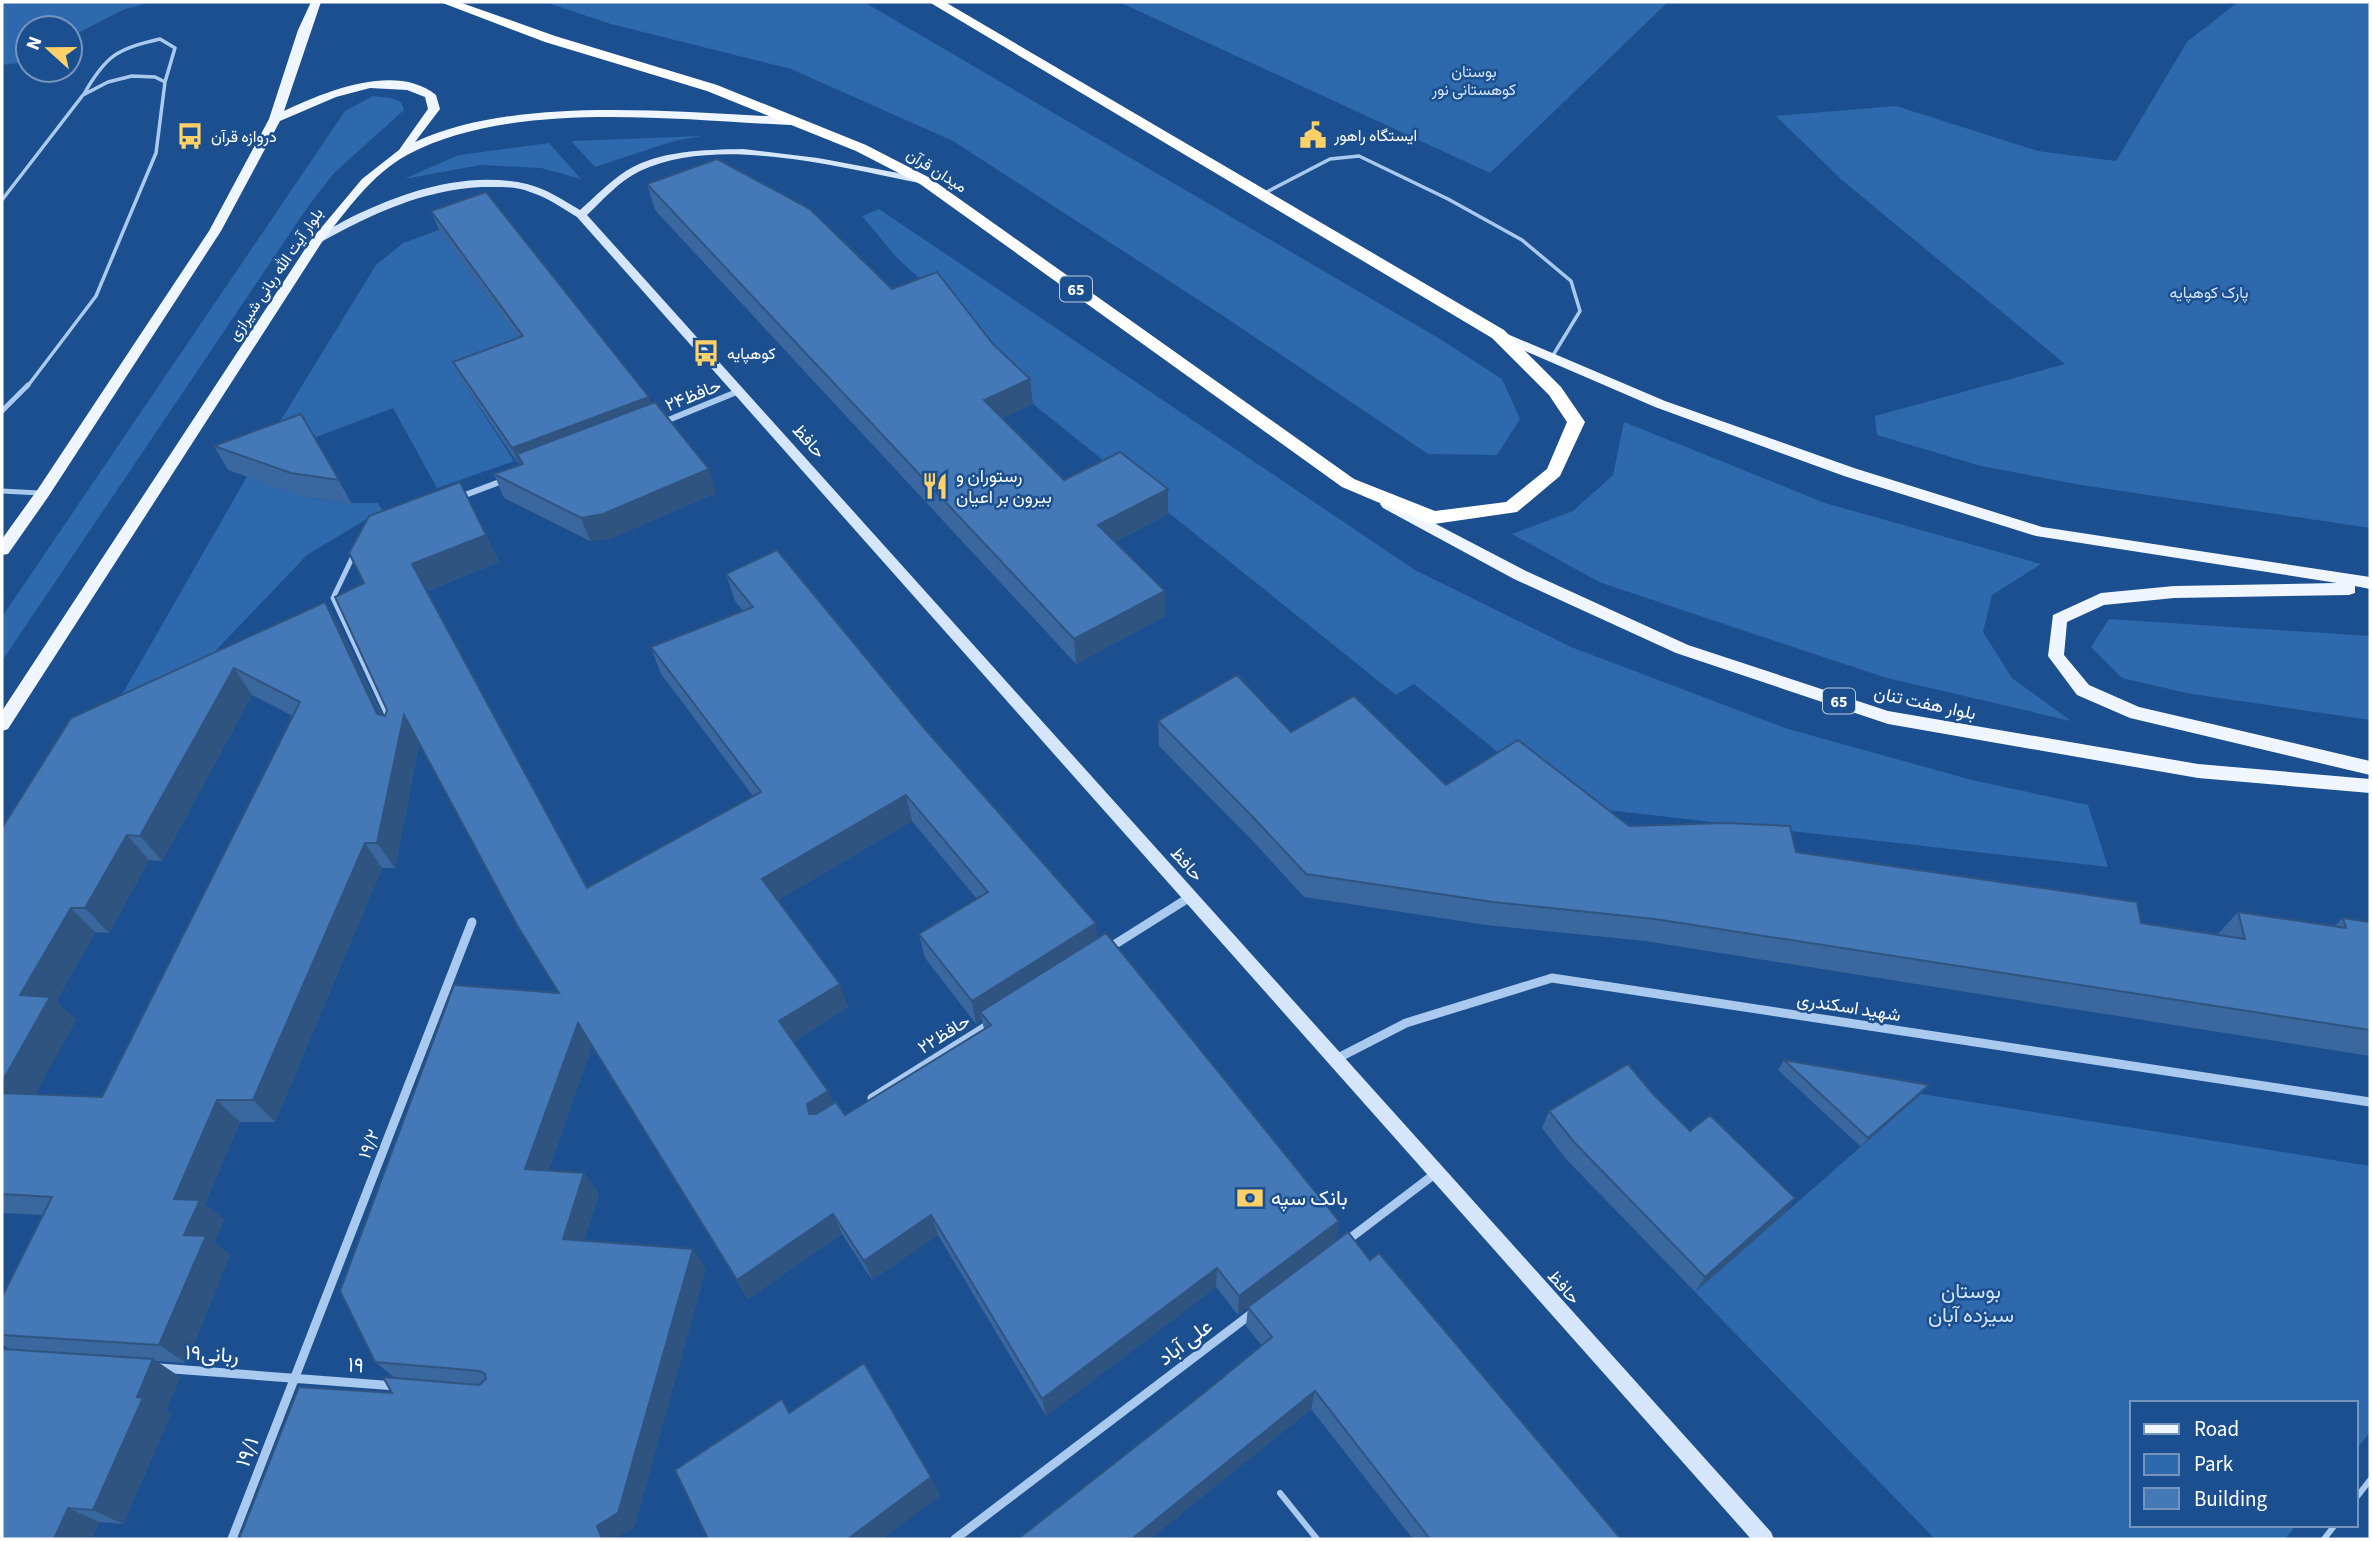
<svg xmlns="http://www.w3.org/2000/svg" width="2372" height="1541" font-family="'Source Sans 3',Vazirmatn,sans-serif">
  <rect width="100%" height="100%" fill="#1b4f8f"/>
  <path fill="#2e69ad" d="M 2,2 L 152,2 L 125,9 L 70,37 L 70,28 L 28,28 L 28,58 L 19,63 L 2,65 Z
    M 545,2 L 864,2 L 1440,339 L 1502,379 L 1520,419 L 1497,455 L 1428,454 L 1225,317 L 953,141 L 791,69 L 611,24 Z
    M 1119,2 L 1668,2 L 1490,173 Z
    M 2238,2 L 2370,2 L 2370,528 L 2081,485 L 1981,466 L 1877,435 L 1875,416 L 2065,364 L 1843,181 L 1776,116 L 1896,106 L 2038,151 L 2116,161 L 2187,42 Z
    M 373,96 L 391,98 L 401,102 L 404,110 L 334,173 L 307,208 L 2,661 L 2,617 L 345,111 Z
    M 702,136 L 674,141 L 595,167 L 571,141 Z
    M 549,143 L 581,179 L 541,168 L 481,165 L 404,179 L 459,155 Z
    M 879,209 L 1415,570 L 1571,647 L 1788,729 L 1972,780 L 2088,805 L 2108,867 L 1563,805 L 1414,684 L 1396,695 L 1033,404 L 996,369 L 940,297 L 897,258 L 862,216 Z
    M 439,230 L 531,355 L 462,381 L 514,461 L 437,488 L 393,408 L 258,459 L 304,497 L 345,503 L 378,503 L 382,510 L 307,555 L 200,667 L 112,712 L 257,459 L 376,265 L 403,243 Z
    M 1624,422 L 1825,503 L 2041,564 L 1992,595 L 1983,632 L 2012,678 L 2071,721 L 1887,678 L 1760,636 L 1599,582 L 1512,534 L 1573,511 L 1613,475 Z
    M 2109,619 L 2370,636 L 2370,720 L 2186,693 L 2122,678 L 2091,647 Z
    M 1921,1094 L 2370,1166 L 2370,1432 L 2356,1450 L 2356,1403 L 2132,1403 L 2132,1525 L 2296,1525 L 2285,1539 L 1935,1539 L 1695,1292 Z"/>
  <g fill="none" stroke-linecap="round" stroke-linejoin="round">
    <path stroke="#a9c9ee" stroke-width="3.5" d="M 84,94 C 106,55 117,49 160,39 L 175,48 L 165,82
      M 1263,194 L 1330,159 L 1359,156 L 1448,199 L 1522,240 L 1571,281 L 1580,311 L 1552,357
      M 2,200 L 83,95 L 108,82 L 132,76 L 155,77 L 165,82 L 156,153 L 96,296 L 27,387"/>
    <path stroke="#a9c9ee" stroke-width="5" d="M 2,411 L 28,385
      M 2,491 L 40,493
      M 354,554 L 333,598 L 389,719"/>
    <path stroke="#a9c9ee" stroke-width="6" d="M 1280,1493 L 1317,1539
      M 2356,1498 L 2370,1480
      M 2324,1539 L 2335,1525"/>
    <path stroke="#a9c9ee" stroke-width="6" d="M 661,423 L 739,391
      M 457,498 L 505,480"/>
    <path stroke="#a9c9ee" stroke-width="9" d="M 1109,948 L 1190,897
      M 1336,1059 L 1406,1023 L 1552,978 L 2370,1102
      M 872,1098 L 990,1024
      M 1345,1242 L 1436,1173
      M 160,1368 L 396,1386
      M 232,1539 L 472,922
      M 955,1539 L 1255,1311"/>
    <path fill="#d6e6fa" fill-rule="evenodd" d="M 743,149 L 818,158 L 925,178 L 930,181 L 925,184 C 842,168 720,134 640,171 C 619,181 603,200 587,215 L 1771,1532 L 1774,1539 L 1751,1539 L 577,217 C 562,208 547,197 530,192 C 515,186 498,187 482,187 C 422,190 372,214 321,242 L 317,243 L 312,240 C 321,232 334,227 344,221 C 399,193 465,170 527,184 C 547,189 563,200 580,210 C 595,197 609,182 626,171 C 660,150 704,150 743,149 Z"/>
    <path fill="#f0f6ff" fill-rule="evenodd" d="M 311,2 L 321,2 L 284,111 C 324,92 396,62 436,95 L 440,109 L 415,142 C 520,94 677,113 790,117 L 796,121 L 790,125 C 676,120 510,99 407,155 C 372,174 346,211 322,242 L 8,729 L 2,731 L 2,711 L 311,240 L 362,179 L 399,150 L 428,109 L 425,97 L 407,90 L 370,88 L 336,97 L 280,121 L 221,231 L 48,497 L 8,554 L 2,555 L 2,539 L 38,489 L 209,231 L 269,119 L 298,30 Z
      M 1498,330 L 1665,401 L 1854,468 L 2042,527 L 2370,577 L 2370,589 L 2355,586 L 2355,593 L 2349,595 L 2174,598 L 2104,605 L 2067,622 L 2064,655 L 2089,685 L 2139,707 L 2370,761 L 2370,775 L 2130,718 L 2077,695 L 2048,656 L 2053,615 L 2101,593 L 2174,586 L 2337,583 L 2036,536 L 1844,476 L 1655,407 L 1493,337 L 1491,334 Z
      M 1388,499 L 1526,571 L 1688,645 L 1888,711 L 2198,764 L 2370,779 L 2370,793 L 2198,778 L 1888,724 L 1676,653 L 1514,579 L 1383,508 L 1380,504 L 1383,500 Z"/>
    <path fill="#fff" fill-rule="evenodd" d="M 440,2 L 459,2 L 555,36 L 717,85 L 866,145 L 930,178 L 1354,479 L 1435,511 L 1506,502 L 1547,469 L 1567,422 L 1549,395 L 1492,338 L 929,2 L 945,2 L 1504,330 L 1561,387 L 1585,422 L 1560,476 L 1517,512 L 1434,524 L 1427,523 L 1342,487 L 920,184 L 856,151 L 707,91 L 545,42 Z"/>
  </g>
  <path fill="#3a679d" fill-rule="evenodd" d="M 647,184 L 892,289 L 1033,404 L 1002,418 L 1064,480 L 1168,514 L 1115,542 L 1165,591 L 1165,616 L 1076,664 L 655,210 Z
    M 431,211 L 651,404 L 716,493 L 612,538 L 590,541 L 504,498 L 494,474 L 519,465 L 462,381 L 453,362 L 518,338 L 439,230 Z
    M 301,414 L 352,504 L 304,497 L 228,470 L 214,446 Z
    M 486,535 L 499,562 L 427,591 L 587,888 L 753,796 L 661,674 L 651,647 L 743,611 L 735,601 L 726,574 L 1097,939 L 1339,1221 L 1335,1241 L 1370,1260 L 1621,1539 L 1413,1539 L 1311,1409 L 1150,1539 L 1018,1539 L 1205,1392 L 1262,1346 L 1246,1326 L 1248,1307 L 1238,1315 L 1216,1287 L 1046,1416 L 938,1235 L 872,1280 L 842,1234 L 748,1299 L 592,1046 L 548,1171 L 584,1173 L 599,1194 L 584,1240 L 706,1268 L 634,1527 L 614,1539 L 239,1539 L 392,1393 L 395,1378 L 375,1362 L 558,993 L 419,743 L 395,868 L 382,868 L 275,1122 L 240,1122 L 205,1204 L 224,1220 L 214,1243 L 230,1255 L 186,1363 L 156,1361 L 180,1377 L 166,1411 L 171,1414 L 123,1524 L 99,1522 L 92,1539 L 2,1539 L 11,1350 L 2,1344 L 2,1297 L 43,1215 L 2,1213 L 2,828 L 325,602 L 341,629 L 382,715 L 385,716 L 387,710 L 335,597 ZM 252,695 L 293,716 L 102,1097 L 35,1094 L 76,1020 L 56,1002 L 95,932 L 109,933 L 149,860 L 162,861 ZM 912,821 L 977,899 L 919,934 L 925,958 L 976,1024 L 982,1020 L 984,1029 L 845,1115 L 833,1104 L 828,1091 L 793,1042 L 848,1007 L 778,900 Z
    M 1158,721 L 1291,732 L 1446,785 L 1629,826 L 1796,852 L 2141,923 L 2217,935 L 2238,912 L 2334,926 L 2343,918 L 2370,922 L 2370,1056 L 1645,941 L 1486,925 L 1304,897 L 1250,838 L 1159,746 Z
    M 1784,1060 L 1929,1085 L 1921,1094 L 1861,1147 L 1778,1070 Z
    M 1653,1094 L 1690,1131 L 1795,1198 L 1784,1214 L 1695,1292 L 1566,1159 L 1542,1128 L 1549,1111 Z"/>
  <path fill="#305480" d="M 1030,379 L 1033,404 L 987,425 L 984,400 Z
    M 649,397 L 656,416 L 517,454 L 522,467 L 520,467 L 512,448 Z
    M 709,469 L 716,493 L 612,538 L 590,541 L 581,518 Z
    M 1168,489 L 1168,514 L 1099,550 L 1098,525 Z
    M 486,535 L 499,562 L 426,591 L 412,564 Z
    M 1165,591 L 1165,616 L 1076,664 L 1074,639 Z
    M 325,602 L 341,629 L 393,740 L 377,714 Z
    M 234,668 L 252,695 L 162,861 L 140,836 Z
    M 404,715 L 419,741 L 395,868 L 377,843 Z
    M 906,795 L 912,821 L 771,904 L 762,879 Z
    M 127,835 L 149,860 L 109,933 L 85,908 Z
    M 365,843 L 382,868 L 275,1122 L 253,1100 Z
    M 71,908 L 95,932 L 56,1002 L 76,1020 L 24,1115 L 2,1098 L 2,1082 L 20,995 Z
    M 1096,923 L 1098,947 L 980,1012 L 982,1020 L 976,1024 L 972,1001 Z
    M 840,984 L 848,1007 L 788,1045 L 779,1021 Z
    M 578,1023 L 592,1046 L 541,1190 L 525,1169 Z
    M 1929,1085 L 1921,1094 L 1861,1147 L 1868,1138 Z
    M 828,1091 L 836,1113 L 818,1136 L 809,1114 L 807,1104 Z
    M 217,1100 L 240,1122 L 205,1204 L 224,1220 L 214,1243 L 230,1255 L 186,1363 L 159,1345 L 184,1235 L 174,1199 Z
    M 584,1173 L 599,1194 L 578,1258 L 563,1239 Z
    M 1795,1198 L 1784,1214 L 1695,1292 L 1705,1277 Z
    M 833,1214 L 842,1234 L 748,1299 L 737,1280 Z
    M 931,1215 L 938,1235 L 872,1280 L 864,1261 Z
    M 1339,1221 L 1335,1241 L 1238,1315 L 1239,1296 Z
    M 693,1249 L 706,1268 L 634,1527 L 614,1539 L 602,1539 L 597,1526 Z
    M 1217,1268 L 1216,1287 L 1046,1416 L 1042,1399 Z
    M 153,1359 L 180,1377 L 166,1411 L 171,1414 L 123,1524 L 93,1510 L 137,1397 Z
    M 1315,1391 L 1311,1409 L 1150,1539 L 1132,1539 Z
    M 931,1477 L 940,1496 L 882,1539 L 848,1539 Z
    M 68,1508 L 99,1522 L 92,1539 L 54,1539 Z"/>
  <path fill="#4478b7" stroke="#305480" stroke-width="2" d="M 717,159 L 810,209 L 892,289 L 937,272 L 993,344 L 1030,379 L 984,400 L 1064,480 L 1120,452 L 1168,489 L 1098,525 L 1165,591 L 1074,639 L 647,184 Z
    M 486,192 L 649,397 L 512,448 L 453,362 L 523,336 L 431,211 Z
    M 655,402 L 709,469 L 603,514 L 581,518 L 494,474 L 523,464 L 517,454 Z
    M 301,414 L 339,480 L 291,473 L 214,446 Z
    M 460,482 L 486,535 L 412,564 L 587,888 L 761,792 L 651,647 L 753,607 L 726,574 L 777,550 L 924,728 L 1096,923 L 972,1001 L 919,934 L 988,892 L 906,795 L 762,879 L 840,984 L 779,1021 L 828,1091 L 807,1104 L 809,1114 L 816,1114 L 836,1102 L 845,1115 L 991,1025 L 980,1012 L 1106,933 L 1339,1221 L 1239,1296 L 1217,1268 L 1042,1399 L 931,1215 L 864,1261 L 833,1214 L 737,1280 L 578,1023 L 525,1169 L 584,1173 L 563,1239 L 693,1249 L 618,1513 L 597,1526 L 602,1539 L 239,1539 L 299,1387 L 392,1393 L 383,1377 L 479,1385 L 486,1379 L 485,1374 L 480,1371 L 375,1362 L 340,1291 L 454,985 L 559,993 L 518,927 L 404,715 L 377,843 L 365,843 L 253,1100 L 217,1100 L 174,1199 L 200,1200 L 184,1235 L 206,1236 L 159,1345 L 2,1335 L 2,1297 L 52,1197 L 2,1194 L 2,1093 L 102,1097 L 300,702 L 234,668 L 140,836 L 127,835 L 85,908 L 71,908 L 20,995 L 50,997 L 2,1082 L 2,828 L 71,718 L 325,602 L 377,714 L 385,716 L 387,710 L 335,597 L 364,583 L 349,553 L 369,516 Z
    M 1237,675 L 1291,732 L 1354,696 L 1446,785 L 1518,740 L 1629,826 L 1726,823 L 1790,826 L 1796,852 L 2137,902 L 2141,923 L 2245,939 L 2238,912 L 2346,928 L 2343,918 L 2370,922 L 2370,1030 L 1655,919 L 1493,902 L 1306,874 L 1251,815 L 1158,721 Z
    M 1784,1060 L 1929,1085 L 1868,1138 Z
    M 1628,1064 L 1653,1094 L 1690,1131 L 1710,1115 L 1795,1198 L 1705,1277 L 1574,1142 L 1549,1111 Z
    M 1348,1232 L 1370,1260 L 1379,1253 L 1621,1539 L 1430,1539 L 1315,1391 L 1132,1539 L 1018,1539 L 1205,1392 L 1272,1337 L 1248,1307 Z
    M 2,1349 L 153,1359 L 137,1397 L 143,1398 L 93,1510 L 68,1508 L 54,1539 L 2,1539 Z
    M 864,1363 L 931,1477 L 848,1539 L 708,1539 L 675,1470 L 782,1399 L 789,1413 Z"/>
  <defs>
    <symbol id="civic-bare" viewBox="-9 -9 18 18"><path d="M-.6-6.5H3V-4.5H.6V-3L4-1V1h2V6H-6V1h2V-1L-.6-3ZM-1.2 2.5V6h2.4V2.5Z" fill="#ffd166" stroke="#1b4f8f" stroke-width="2.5" paint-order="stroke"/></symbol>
    <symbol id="bus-bare" viewBox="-9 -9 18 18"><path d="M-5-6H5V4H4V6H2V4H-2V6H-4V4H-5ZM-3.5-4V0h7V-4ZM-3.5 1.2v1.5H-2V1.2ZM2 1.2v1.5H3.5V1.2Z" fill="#ffd166" stroke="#1b4f8f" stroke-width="2.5" paint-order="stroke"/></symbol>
    <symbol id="restaurant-bare" viewBox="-9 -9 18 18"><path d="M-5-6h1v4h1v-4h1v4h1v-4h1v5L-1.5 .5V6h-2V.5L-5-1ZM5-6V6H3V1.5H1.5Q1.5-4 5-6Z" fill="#ffd166" stroke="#1b4f8f" stroke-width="2.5" paint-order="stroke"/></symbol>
    <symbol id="bank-bare" viewBox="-9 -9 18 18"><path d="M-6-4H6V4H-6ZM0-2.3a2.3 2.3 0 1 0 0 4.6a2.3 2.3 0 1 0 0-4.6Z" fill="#ffd166" stroke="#1b4f8f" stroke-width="2.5" paint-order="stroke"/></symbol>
  </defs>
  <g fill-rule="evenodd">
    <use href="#civic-bare" x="1294" y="116" width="38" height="38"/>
    <use href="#bus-bare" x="171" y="117" width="38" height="38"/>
    <use href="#bus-bare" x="687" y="334" width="38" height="38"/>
    <use href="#restaurant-bare" x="916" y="467" width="38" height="38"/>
    <use href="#bank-bare" x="1231" y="1179" width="38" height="38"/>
  </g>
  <g text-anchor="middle" stroke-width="5" stroke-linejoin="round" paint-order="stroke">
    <g font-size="16" fill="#cfe3fa" stroke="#1b4f8f">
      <text x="1474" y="77">بوستان<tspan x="1474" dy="18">کوهستانی نور</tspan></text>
      <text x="2209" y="298">پارک کوهپایه</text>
    </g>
    <g font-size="16" fill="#fff" stroke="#1b4f8f" text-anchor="start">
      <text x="1334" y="141">ایستگاه راهور</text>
      <text x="211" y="142">دروازه قرآن</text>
      <text x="727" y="359">کوهپایه</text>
    </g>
    <g font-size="16" fill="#fff" stroke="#1b4f8f">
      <text transform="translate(937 170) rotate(32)" y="6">میدان قرآن</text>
      <text transform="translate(275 274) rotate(-56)" y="6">بلوار آیت الله ربانی شیرازی</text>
    </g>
    <g fill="#1b4f8f" stroke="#bbcadd" stroke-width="2">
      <rect x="1060" y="276.5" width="32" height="25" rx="5"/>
      <rect x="1823" y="688.5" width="32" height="25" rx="5"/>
    </g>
    <g font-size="16" font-weight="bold" fill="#fff">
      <text x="1076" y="295">65</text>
      <text x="1839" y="707">65</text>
    </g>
    <g font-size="18" fill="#fff" stroke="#1b4f8f">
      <text transform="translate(693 395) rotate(-22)" y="6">حافظ۲۴</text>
      <text transform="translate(809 441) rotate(48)" y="6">حافظ</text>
      <text transform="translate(1925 703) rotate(12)" y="6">بلوار هفت تنان</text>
      <text transform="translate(1187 864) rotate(48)" y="6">حافظ</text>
      <text transform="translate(1849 1007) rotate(9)" y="6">شهید اسکندری</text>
      <text transform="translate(944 1034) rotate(-32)" y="6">حافظ۲۲</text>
      <text transform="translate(369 1144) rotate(-69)" y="6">۱۹/۲</text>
      <text transform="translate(1564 1287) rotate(48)" y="6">حافظ</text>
    </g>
    <g font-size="18" fill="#fff" stroke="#1b4f8f" text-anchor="start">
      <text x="956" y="482">رستوران و<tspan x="956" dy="21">بیرون بر اعيان</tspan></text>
    </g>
    <g font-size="21" fill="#fff" stroke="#1b4f8f" text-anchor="start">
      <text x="1271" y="1205">بانک سپه</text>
    </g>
    <g font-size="21" fill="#cfe3fa" stroke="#1b4f8f">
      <text x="1971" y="1298">بوستان<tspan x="1971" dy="24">سیزده آبان</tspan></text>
    </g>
    <g font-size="21" fill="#fff" stroke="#1b4f8f">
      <text transform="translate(1185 1342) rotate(-37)" y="7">علی آباد</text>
      <text transform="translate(212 1354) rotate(4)" y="7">ربانی۱۹</text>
      <text transform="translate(356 1365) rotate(5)" y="7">۱۹</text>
      <text transform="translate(247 1452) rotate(-69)" y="7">۱۹/۱</text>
    </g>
  </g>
  <rect width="2372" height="1541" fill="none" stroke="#ffffff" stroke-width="7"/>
  <rect x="2130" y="1401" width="228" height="126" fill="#1b4f8f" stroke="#7695bc" stroke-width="2"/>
  <rect x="2144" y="1424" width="35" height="10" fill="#f0f6ff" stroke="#7695bc" stroke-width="2"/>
  <text x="2194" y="1436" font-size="21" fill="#ffffff">Road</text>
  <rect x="2144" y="1454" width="35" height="21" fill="#2e69ad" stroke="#7695bc" stroke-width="2"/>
  <text x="2194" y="1471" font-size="21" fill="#ffffff">Park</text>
  <rect x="2144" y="1488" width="35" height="21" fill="#4478b7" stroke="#7695bc" stroke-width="2"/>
  <text x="2194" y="1506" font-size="21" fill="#ffffff">Building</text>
  <g transform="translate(49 49) rotate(291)"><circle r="33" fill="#1b4f8f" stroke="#7695bc" stroke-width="2"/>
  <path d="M0-5L12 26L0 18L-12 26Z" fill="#ffd166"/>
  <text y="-10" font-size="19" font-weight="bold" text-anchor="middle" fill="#ffffff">N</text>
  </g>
</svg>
